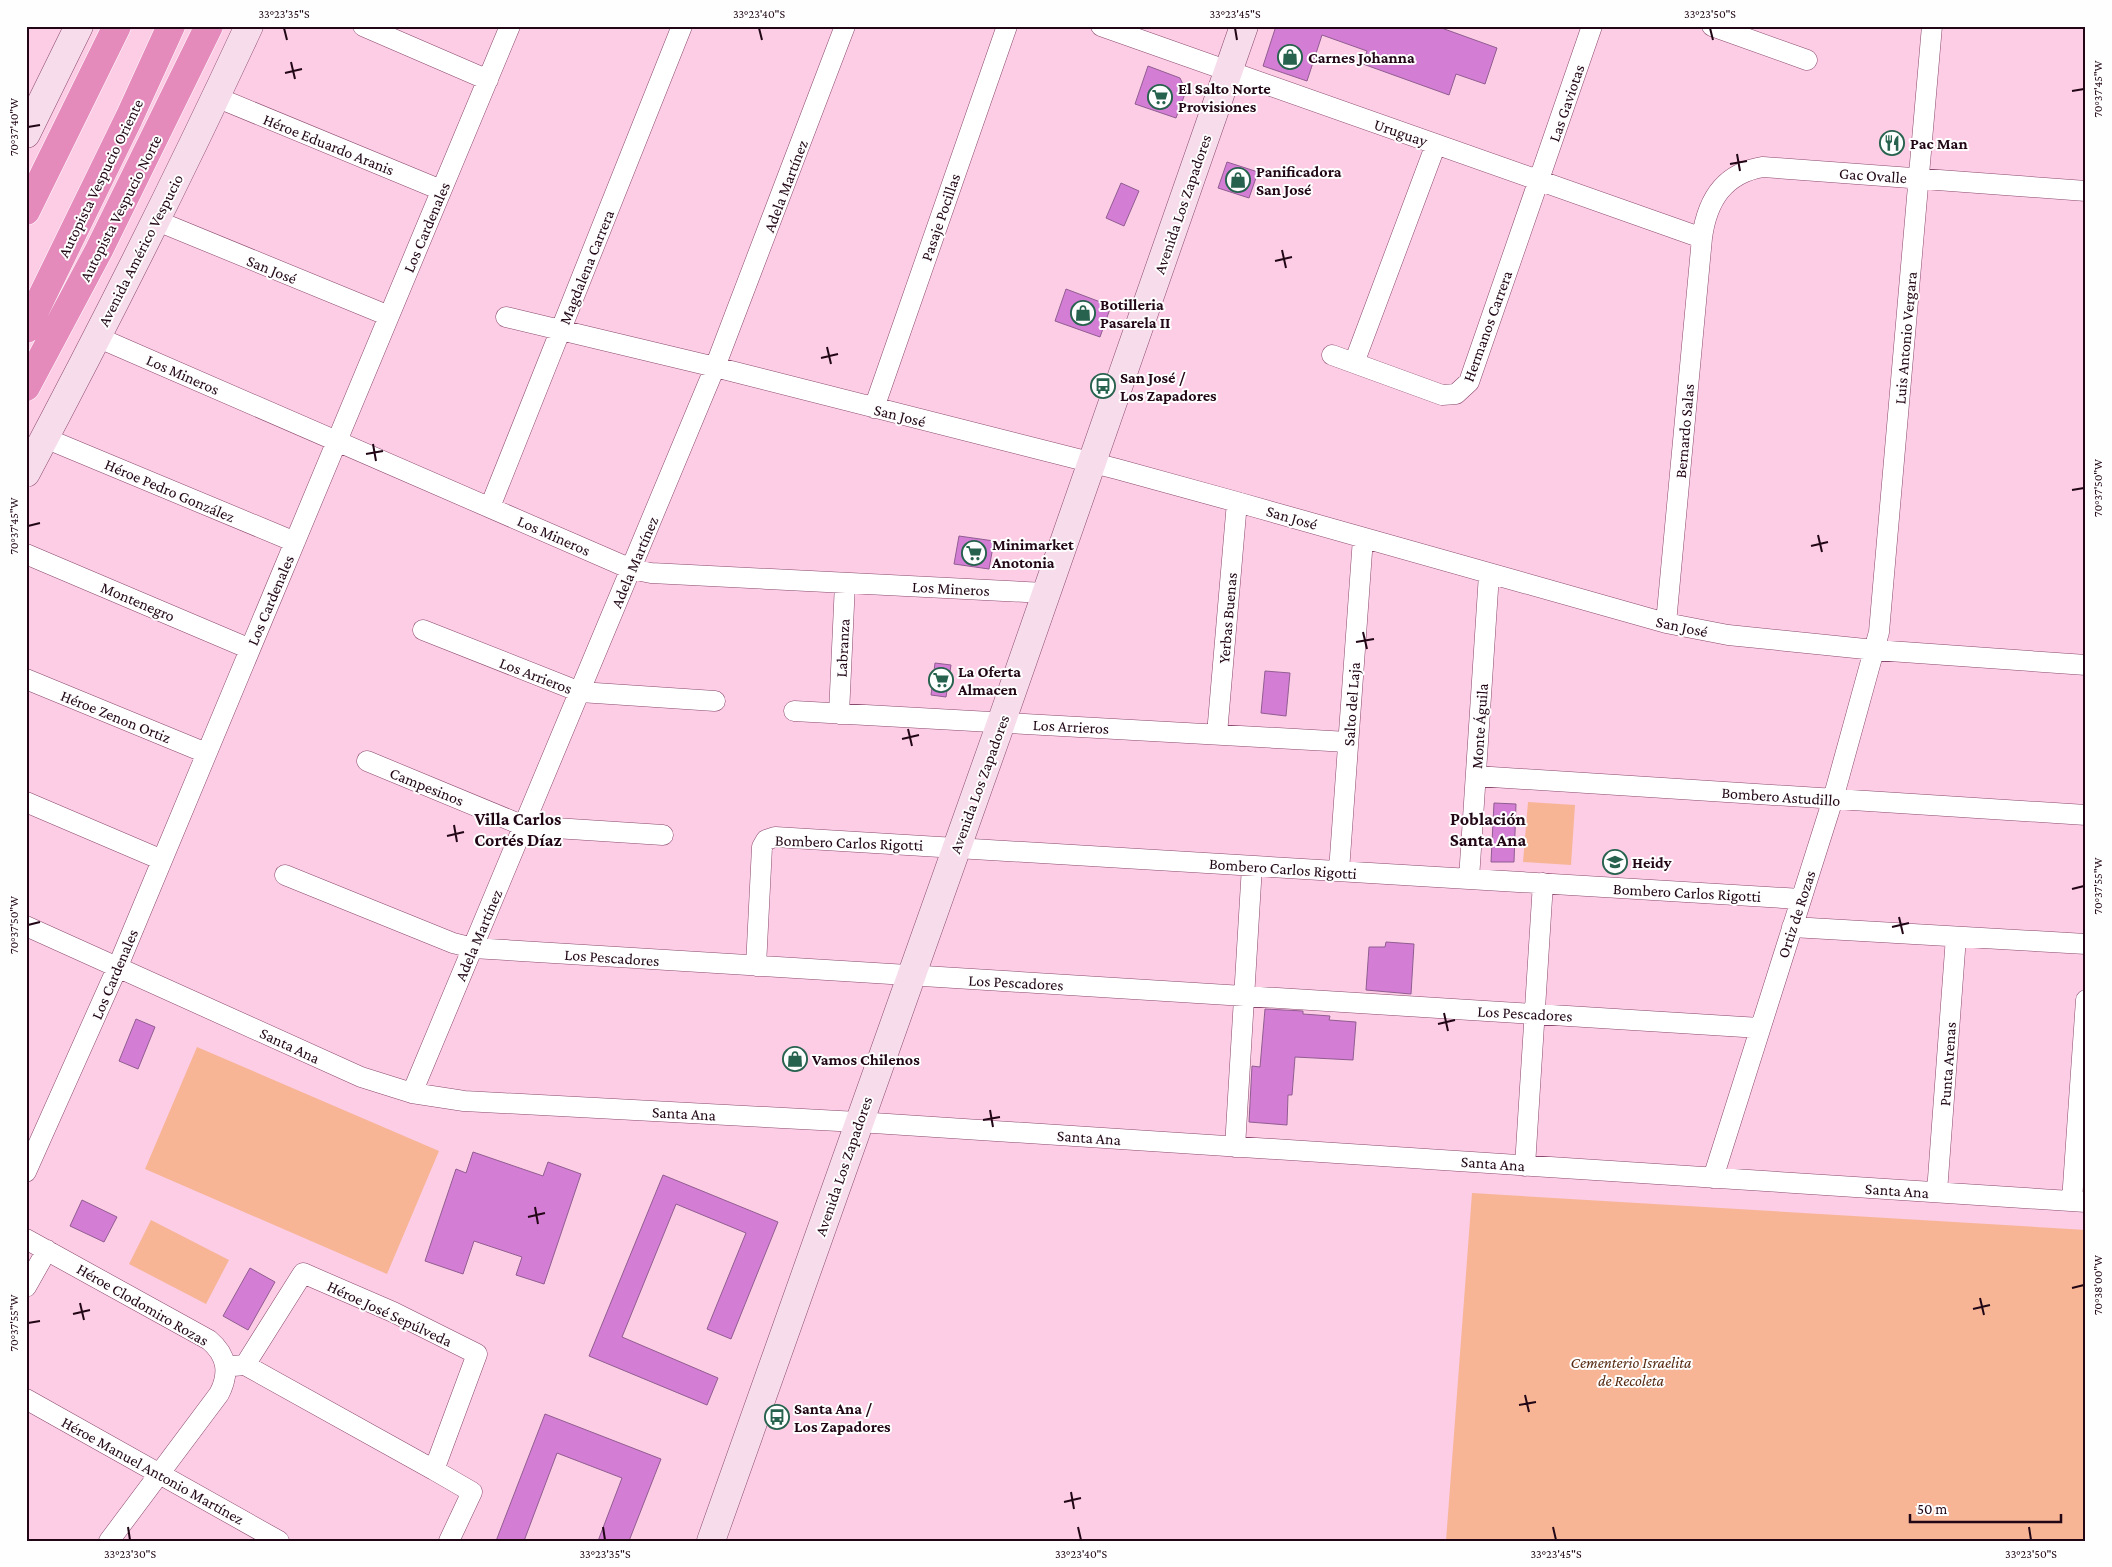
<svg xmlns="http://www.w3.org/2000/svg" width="2112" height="1567" font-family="'Crimson Pro',serif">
  <rect width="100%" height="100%" fill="#fccde5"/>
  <path fill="#f7b596" d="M 1528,802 L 1575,805 L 1571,865 L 1523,862 Z
    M 197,1047 L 439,1151 L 387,1274 L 145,1169 Z
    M 1472,1193 L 2086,1230 L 2086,1541 L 1446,1541 Z
    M 151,1220 L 229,1260 L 206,1304 L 129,1264 Z"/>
  <path fill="#d37dd4" stroke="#915d91" d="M 1276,26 L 1436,26 L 1497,48 L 1485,84 L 1456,74 L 1449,95 L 1363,64 L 1367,51 L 1322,35 L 1307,81 L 1263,66 Z
    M 1148,66 L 1180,78 L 1186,91 L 1176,118 L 1135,104 Z
    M 1227,162 L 1258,172 L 1249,198 L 1218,188 Z
    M 1121,183 L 1139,191 L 1124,226 L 1106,218 Z
    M 1066,289 L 1111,306 L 1100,337 L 1055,321 Z
    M 959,536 L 994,541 L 989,569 L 954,564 Z
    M 935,663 L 951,665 L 946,697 L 931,695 Z
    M 1265,671 L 1290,673 L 1286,716 L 1261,713 Z
    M 1494,803 L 1516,804 L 1514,862 L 1491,862 Z
    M 1386,942 L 1414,944 L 1411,994 L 1366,990 L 1369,947 L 1385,947 Z
    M 1265,1009 L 1303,1011 L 1303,1014 L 1330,1016 L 1329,1020 L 1356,1022 L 1353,1060 L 1295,1057 L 1292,1095 L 1288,1095 L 1287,1125 L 1249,1122 L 1252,1066 L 1260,1067 Z
    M 136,1019 L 155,1027 L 138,1069 L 119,1061 Z
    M 473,1152 L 543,1176 L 548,1162 L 581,1174 L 544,1284 L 516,1275 L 522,1257 L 474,1241 L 463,1274 L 425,1261 L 456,1169 L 466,1173 Z
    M 663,1175 L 778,1222 L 731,1339 L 707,1329 L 746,1233 L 676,1204 L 622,1337 L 718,1378 L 707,1405 L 589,1356 Z
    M 82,1200 L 117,1217 L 104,1242 L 70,1226 Z
    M 250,1268 L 275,1282 L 248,1330 L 223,1316 Z
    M 545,1414 L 661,1459 L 629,1541 L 598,1541 L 622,1478 L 557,1453 L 524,1541 L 496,1541 Z"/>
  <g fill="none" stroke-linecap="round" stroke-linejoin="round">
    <defs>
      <path id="minor" d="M 363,26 L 488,80
        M 1101,26 L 1702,238
        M 1712,26 L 1807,60
        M 216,97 L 441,190
        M 155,220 L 389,316
        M 506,317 L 715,367 L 1117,469 L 1237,502 L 1666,623 L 1728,635 L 1875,650 L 2086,665
        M 97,337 L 631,569 L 651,573 L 1045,593
        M 1332,355 L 1442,395 L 1456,394 L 1469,382 L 1592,26
        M 1354,363 L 1436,144
        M 874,408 L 1007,26
        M 45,438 L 295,542
        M 490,507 L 682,26
        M 26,554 L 250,649
        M 1666,623 L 1702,238 C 1707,201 1724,173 1763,167 L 2086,191
        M 423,630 L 580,692 L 715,701
        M 26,679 L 206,753
        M 794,711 L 1348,742
        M 839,714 L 845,583
        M 1217,734 L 1237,502
        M 367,761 L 524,826 L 663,835
        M 1476,776 L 2086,815
        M 26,802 L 162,860
        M 1339,871 L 1363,538
        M 285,875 L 453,943 L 473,948 L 1760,1028
        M 1469,879 L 1489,574
        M 26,926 L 361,1077 L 412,1093 L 464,1101 L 858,1122 L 2086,1202
        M 1792,927 L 2086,944
        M 756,966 L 762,847 L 766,840 L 775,837 L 1801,899
        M 412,1093 L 715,367 L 845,26
        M 1235,1147 L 1252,866
        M 1525,1166 L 1543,883
        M 26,1172 L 118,966 L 510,26
        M 1713,1178 L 1833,799 L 1879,632 L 1932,26
        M 1937,1192 L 1956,937
        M 2072,1201 L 2086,1000
        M 26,1239 L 209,1340 C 227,1355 230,1373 219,1394 L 109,1541
        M 26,1287 L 47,1250
        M 245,1365 L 303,1273 L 393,1312 L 477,1354 L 434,1470 L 472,1492 L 449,1541
        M 233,1366 L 245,1365 L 434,1470
        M 26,1399 L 279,1541"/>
      <path id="secondary" d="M 26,134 L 79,26
        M 26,473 C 104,326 179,177 249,26
        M 711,1541 L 1001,723 L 1244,26"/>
      <path id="motorway" d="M 26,211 L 117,26
        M 26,329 L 129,118 L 171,26
        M 26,387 L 99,250 L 209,26"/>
    </defs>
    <use href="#minor" stroke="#89486d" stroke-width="21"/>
    <use href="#secondary" stroke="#89486d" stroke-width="29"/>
    <use href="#motorway" stroke="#fff" stroke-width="29"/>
    <use href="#minor" stroke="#fff" stroke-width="20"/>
    <use href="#secondary" stroke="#f7dceb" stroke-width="28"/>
    <use href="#motorway" stroke="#e48bbc" stroke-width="28"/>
  </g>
  <path fill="none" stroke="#210716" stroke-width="2" d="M 284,28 L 287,40M 759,28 L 762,40M 1235,28 L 1237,40M 1710,28 L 1713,40M 291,62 L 295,79M 285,73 L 302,69M 2072,91 L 2084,89M 28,127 L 40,125M 1737,154 L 1740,171M 1730,164 L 1747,161M 1282,250 L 1286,268M 1275,261 L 1292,257M 827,347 L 831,364M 821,358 L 838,354M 373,444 L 376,461M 366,454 L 383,451M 2072,490 L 2084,488M 28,526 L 40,523M 1818,535 L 1822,552M 1811,546 L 1828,542M 1363,632 L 1367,649M 1356,642 L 1374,639M 908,729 L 912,746M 902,739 L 919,735M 454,825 L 457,842M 447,836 L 464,832M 2072,889 L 2084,886M 1899,917 L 1903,934M 28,925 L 40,922M 1892,927 L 1909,923M 1444,1013 L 1448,1031M 1438,1024 L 1455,1020M 990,1110 L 993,1127M 983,1120 L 1000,1117M 535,1207 L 538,1224M 528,1217 L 545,1213M 2072,1288 L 2084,1285M 1980,1298 L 1984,1315M 80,1303 L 84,1320M 1973,1309 L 1990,1305M 73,1314 L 90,1310M 28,1323 L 40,1321M 1525,1395 L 1529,1412M 1519,1405 L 1536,1402M 1071,1492 L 1074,1509M 1064,1502 L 1081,1498M 128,1527 L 130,1540M 603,1527 L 605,1540M 1078,1527 L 1081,1540M 1553,1527 L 1556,1540M 2029,1527 L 2031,1540"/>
  <defs>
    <symbol id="shop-ring" viewBox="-11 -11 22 22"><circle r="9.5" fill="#fefefe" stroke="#26624d" stroke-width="1.5"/><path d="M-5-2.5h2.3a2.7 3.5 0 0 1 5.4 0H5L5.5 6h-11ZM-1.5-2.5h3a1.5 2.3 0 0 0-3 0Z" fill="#26624d"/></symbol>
    <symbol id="supermarket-ring" viewBox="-11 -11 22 22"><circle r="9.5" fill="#fefefe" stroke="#26624d" stroke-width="1.5"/><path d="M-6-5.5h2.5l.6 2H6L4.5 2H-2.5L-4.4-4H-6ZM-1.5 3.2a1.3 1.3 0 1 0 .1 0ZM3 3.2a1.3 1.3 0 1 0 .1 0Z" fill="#26624d"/></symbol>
    <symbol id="restaurant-ring" viewBox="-11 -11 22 22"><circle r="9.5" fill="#fefefe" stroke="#26624d" stroke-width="1.5"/><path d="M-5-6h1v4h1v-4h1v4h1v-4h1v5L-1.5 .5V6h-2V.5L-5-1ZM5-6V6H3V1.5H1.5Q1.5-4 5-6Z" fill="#26624d"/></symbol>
    <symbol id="bus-ring" viewBox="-11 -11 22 22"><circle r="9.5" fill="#fefefe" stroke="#26624d" stroke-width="1.5"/><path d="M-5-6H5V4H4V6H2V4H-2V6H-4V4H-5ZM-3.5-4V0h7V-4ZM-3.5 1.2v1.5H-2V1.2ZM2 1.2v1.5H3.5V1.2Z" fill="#26624d"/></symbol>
    <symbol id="school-ring" viewBox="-11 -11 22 22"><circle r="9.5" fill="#fefefe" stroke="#26624d" stroke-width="1.5"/><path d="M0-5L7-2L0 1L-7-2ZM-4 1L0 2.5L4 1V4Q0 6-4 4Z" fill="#26624d"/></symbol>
  </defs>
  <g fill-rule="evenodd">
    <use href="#shop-ring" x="1276" y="43" width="28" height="28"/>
    <use href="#supermarket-ring" x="1146" y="83" width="28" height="28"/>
    <use href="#restaurant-ring" x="1878" y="129" width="28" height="28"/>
    <use href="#shop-ring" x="1224" y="166" width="28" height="28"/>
    <use href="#shop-ring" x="1069" y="299" width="28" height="28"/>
    <use href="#bus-ring" x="1089" y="372" width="28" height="28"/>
    <use href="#supermarket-ring" x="960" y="539" width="28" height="28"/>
    <use href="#supermarket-ring" x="927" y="666" width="28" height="28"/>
    <use href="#school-ring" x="1601" y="848" width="28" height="28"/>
    <use href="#shop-ring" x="781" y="1045" width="28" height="28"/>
    <use href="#bus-ring" x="763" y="1403" width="28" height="28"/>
  </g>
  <g text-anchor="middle" stroke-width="4" stroke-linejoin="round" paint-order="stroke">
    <g font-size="16" font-weight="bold" fill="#210716" stroke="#fefefe" text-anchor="start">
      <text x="1308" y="63">Carnes Johanna</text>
      <text x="1178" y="94">El Salto Norte<tspan x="1178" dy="18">Provisiones</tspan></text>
      <text x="1910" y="149">Pac Man</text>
      <text x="1256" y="177">Panificadora<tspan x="1256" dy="18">San José</tspan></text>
      <text x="1100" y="310">Botilleria<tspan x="1100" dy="18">Pasarela II</tspan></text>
      <text x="1120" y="383">San José /<tspan x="1120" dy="18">Los Zapadores</tspan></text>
      <text x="992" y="550">Minimarket<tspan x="992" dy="18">Anotonia</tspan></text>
      <text x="958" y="677">La Oferta<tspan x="958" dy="18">Almacen</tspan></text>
      <text x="1632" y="868">Heidy</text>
      <text x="812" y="1065">Vamos Chilenos</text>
      <text x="794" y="1414">Santa Ana /<tspan x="794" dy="18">Los Zapadores</tspan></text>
    </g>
    <g font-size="16" fill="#210716" stroke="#fefefe">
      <text transform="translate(1566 103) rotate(-71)" y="6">Las Gaviotas</text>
      <text transform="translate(1401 132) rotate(19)" y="6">Uruguay</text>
      <text transform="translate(329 144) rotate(22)" y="6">Héroe Eduardo Aranis</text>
      <text transform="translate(1873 175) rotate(4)" y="6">Gac Ovalle</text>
      <text transform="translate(100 178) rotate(-64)" y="6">Autopista Vespucio Oriente</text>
      <text transform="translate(785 186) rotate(-69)" y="6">Adela Martínez</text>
      <text transform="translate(1182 204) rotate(-71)" y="6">Avenida Los Zapadores</text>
      <text transform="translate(120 208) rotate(-63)" y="6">Autopista Vespucio Norte</text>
      <text transform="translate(940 217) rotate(-71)" y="6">Pasaje Pocillas</text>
      <text transform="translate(426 227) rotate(-67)" y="6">Los Cardenales</text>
      <text transform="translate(140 250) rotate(-63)" y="6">Avenida Américo Vespucio</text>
      <text transform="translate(586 267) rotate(-68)" y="6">Magdalena Carrera</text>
      <text transform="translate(272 269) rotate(22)" y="6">San José</text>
      <text transform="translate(1487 326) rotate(-70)" y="6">Hermanos Carrera</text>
      <text transform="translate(1905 338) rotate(-85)" y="6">Luis Antonio Vergara</text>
      <text transform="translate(183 374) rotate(24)" y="6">Los Mineros</text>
      <text transform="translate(900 415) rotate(14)" y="6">San José</text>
      <text transform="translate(1684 431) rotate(-85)" y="6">Bernardo Salas</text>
      <text transform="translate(170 490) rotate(23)" y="6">Héroe Pedro González</text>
      <text transform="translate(1292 517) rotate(16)" y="6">San José</text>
      <text transform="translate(554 535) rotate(24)" y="6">Los Mineros</text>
      <text transform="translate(634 562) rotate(-67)" y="6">Adela Martínez</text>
      <text transform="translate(951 588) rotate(3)" y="6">Los Mineros</text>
      <text transform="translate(270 600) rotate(-67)" y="6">Los Cardenales</text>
      <text transform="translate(138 601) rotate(23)" y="6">Montenegro</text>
      <text transform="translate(1227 618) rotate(-85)" y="6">Yerbas Buenas</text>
      <text transform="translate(1682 626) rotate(12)" y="6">San José</text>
      <text transform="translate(842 648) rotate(-87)" y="6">Labranza</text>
      <text transform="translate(536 675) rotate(21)" y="6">Los Arrieros</text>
      <text transform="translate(1351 704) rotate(-86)" y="6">Salto del Laja</text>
      <text transform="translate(116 716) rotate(22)" y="6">Héroe Zenon Ortiz</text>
      <text transform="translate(1071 726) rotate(3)" y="6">Los Arrieros</text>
      <text transform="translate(1479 726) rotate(-86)" y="6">Monte Águila</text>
      <text transform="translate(979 784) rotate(-70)" y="6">Avenida Los Zapadores</text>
      <text transform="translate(427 786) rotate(22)" y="6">Campesinos</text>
      <text transform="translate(1781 796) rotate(4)" y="6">Bombero Astudillo</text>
      <text transform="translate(849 842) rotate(2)" y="6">Bombero Carlos Rigotti</text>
      <text transform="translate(1283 868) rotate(4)" y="6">Bombero Carlos Rigotti</text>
      <text transform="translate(1687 892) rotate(3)" y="6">Bombero Carlos Rigotti</text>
      <text transform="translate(1796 914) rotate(-72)" y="6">Ortiz de Rozas</text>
      <text transform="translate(478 935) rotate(-67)" y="6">Adela Martínez</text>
      <text transform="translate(612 957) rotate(4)" y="6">Los Pescadores</text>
      <text transform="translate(114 974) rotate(-67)" y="6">Los Cardenales</text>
      <text transform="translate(1016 982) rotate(3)" y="6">Los Pescadores</text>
      <text transform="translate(1525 1013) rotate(3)" y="6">Los Pescadores</text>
      <text transform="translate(290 1045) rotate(25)" y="6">Santa Ana</text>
      <text transform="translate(1947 1064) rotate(-86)" y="6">Punta Arenas</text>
      <text transform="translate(684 1113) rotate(3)" y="6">Santa Ana</text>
      <text transform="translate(1089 1137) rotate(4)" y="6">Santa Ana</text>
      <text transform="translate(1493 1163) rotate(4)" y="6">Santa Ana</text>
      <text transform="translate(843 1166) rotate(-71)" y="6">Avenida Los Zapadores</text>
      <text transform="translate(1897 1190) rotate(4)" y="6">Santa Ana</text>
      <text transform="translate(143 1304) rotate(30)" y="6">Héroe Clodomiro Rozas</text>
      <text transform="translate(390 1313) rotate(25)" y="6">Héroe José Sepúlveda</text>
      <text transform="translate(153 1470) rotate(29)" y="6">Héroe Manuel Antonio Martínez</text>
    </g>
    <g font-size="16" font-style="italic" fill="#572b13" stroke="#fefefe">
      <text x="1631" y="1368">Cementerio Israelita<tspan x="1631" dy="18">de Recoleta</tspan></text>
    </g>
    <g font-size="18" font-weight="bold" fill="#210716" stroke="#fefefe">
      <text x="518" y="825">Villa Carlos<tspan x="518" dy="21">Cortés Díaz</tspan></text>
      <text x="1488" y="825">Población<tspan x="1488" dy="21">Santa Ana</tspan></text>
    </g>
  </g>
  <rect width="2112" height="1567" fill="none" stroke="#fefefe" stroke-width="55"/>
  <path d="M1910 1514v8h151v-8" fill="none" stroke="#210716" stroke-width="2.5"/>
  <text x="1917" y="1514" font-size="15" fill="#210716" stroke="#fefefe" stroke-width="4" paint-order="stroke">50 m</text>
  <rect x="28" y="28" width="2056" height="1512" fill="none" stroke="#210716" stroke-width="2"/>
  <g font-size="12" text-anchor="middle" fill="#210716">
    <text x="284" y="18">33°23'35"S</text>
    <text x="759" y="18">33°23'40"S</text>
    <text x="1235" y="18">33°23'45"S</text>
    <text x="1710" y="18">33°23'50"S</text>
    <text transform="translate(2098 89) rotate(-90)" y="4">70°37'45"W</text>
    <text transform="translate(14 127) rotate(-90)" y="4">70°37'40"W</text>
    <text transform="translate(2098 488) rotate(-90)" y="4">70°37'50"W</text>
    <text transform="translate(14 526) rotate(-90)" y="4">70°37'45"W</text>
    <text transform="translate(2098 886) rotate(-90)" y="4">70°37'55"W</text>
    <text transform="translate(14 925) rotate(-90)" y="4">70°37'50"W</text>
    <text transform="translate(2098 1285) rotate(-90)" y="4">70°38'00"W</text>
    <text transform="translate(14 1323) rotate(-90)" y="4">70°37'55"W</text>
    <text x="130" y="1558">33°23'30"S</text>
    <text x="605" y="1558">33°23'35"S</text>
    <text x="1081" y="1558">33°23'40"S</text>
    <text x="1556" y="1558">33°23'45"S</text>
    <text x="2031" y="1558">33°23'50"S</text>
  </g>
</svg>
